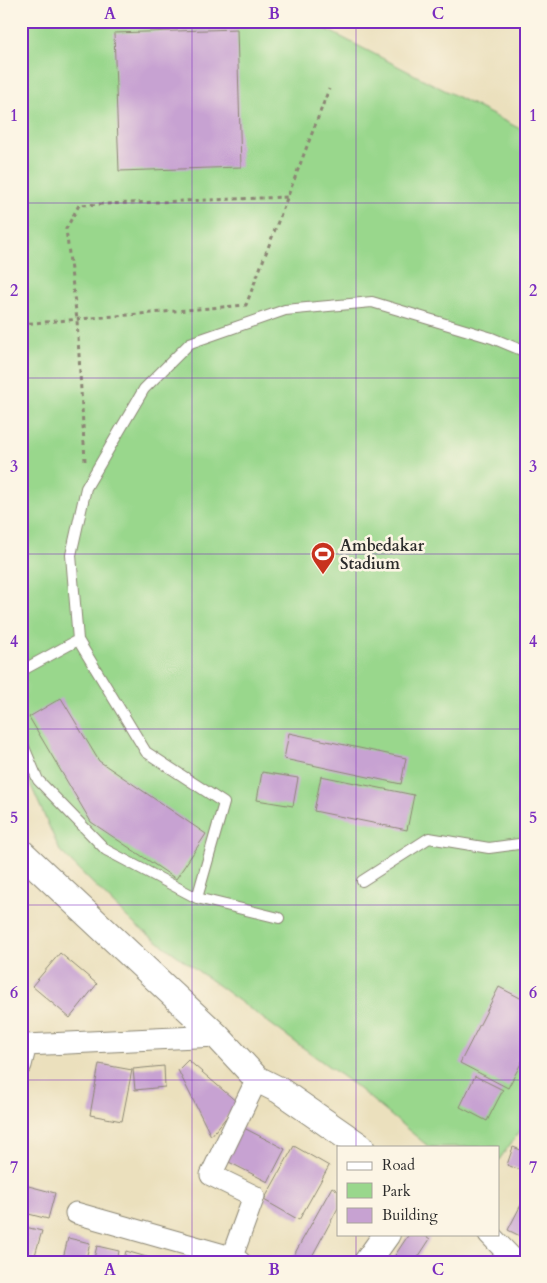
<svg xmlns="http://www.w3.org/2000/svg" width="547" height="1283" font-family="Cardo,serif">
  <rect width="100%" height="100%" fill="#fcf5e5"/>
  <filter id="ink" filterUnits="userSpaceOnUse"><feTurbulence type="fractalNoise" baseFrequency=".02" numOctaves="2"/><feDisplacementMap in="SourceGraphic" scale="10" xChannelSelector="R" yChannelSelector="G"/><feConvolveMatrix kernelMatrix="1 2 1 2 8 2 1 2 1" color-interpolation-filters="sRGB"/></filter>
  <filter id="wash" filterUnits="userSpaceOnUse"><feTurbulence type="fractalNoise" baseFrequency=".0096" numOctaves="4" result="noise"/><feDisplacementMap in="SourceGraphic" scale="20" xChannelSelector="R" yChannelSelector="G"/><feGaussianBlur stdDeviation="1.12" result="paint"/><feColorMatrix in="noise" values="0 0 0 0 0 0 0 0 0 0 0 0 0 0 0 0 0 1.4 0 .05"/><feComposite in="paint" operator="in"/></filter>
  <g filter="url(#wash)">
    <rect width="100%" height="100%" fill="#ebe0bd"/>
    <path fill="#99d78c" stroke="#62815c" d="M 21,21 L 310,21 L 526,132 L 526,1123 L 498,1161 L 498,1147 L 429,1147 L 354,1085 L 134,924 L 60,851 L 21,763 Z"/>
    <g id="blocks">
      <path fill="#c7a2d2" d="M 237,29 L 241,167 L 119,171 L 114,33 Z
        M 61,698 L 99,761 L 206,834 L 176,879 L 91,822 L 29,717 Z
        M 289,733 L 406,758 L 401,784 L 284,759 Z
        M 262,772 L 298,778 L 293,806 L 257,800 Z
        M 321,776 L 414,795 L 407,830 L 314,811 Z
        M 60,953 L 97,984 L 70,1018 L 32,986 Z
        M 499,987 L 526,1001 L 526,1054 L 508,1088 L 460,1063 Z
        M 188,1060 L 238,1103 L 211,1136 L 178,1070 Z
        M 99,1064 L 132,1070 L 122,1121 L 90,1115 Z
        M 164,1066 L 165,1087 L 135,1090 L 133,1069 Z
        M 475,1076 L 503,1090 L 487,1121 L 460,1107 Z
        M 242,1127 L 285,1149 L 268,1182 L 225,1160 Z
        M 294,1146 L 329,1166 L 299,1220 L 264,1200 Z
        M 513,1147 L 526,1152 L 526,1172 L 507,1165 Z
        M 21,1184 L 55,1193 L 48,1219 L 21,1212 Z
        M 332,1187 L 338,1191 L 338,1208 L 309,1262 L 290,1262 Z
        M 526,1195 L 526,1229 L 522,1237 L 508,1230 Z
        M 21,1226 L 42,1231 L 33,1262 L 21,1262 Z
        M 409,1234 L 423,1234 L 430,1239 L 415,1262 L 402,1262 L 394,1257 Z
        M 68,1238 L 90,1243 L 85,1262 L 62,1262 Z
        M 97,1246 L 119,1251 L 117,1262 L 93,1262 Z
        M 126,1251 L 150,1258 L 149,1262 L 123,1262 Z"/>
    </g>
  </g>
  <g filter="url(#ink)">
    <use href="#blocks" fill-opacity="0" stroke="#8b8674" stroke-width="1"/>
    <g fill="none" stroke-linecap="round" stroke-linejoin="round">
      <defs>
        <path id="service" d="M 21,671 L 78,640
          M 21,740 L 38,780 L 106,850 L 197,898 L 279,918
          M 362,881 L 429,838 L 489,848 L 526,843
          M 197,898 L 224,803 L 146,752 L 78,640 L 71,555 L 86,488 L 144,389 L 190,343 L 285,310 L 372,302 L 492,338 L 526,352"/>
        <path id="minor" d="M 21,1065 L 26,1045 L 217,1036
          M 76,1213 L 231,1257 L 240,1262
          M 489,1234 L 516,1262
          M 230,1262 L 254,1196 L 211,1175 L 257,1079"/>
        <path id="tertiary" d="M 21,852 L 217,1036 L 257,1079 L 279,1090 L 361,1147
          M 367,1262 L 387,1234"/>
      </defs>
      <use href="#service" stroke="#8b8674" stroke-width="12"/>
      <use href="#minor" stroke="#8b8674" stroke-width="23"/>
      <use href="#tertiary" stroke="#8b8674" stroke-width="28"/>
      <path stroke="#8b8674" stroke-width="3" stroke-dasharray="4 4" stroke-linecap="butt" d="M 21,324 L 246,305 L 329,89
        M 85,461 L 77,320 L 66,229 L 79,205 L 287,197"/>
      <use href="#service" stroke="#fff" stroke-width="10"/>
      <use href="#minor" stroke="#fff" stroke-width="21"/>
      <use href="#tertiary" stroke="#fff" stroke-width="26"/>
    </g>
  </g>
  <path fill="none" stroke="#7b2cbf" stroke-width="1" stroke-opacity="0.55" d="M 192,21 L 192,1262M 356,21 L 356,1147M 21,203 L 526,203M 21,378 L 526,378M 21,554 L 526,554M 21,729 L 526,729M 21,905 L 526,905M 21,1080 L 526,1080M 356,1234 L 356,1262"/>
  <defs>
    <symbol id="stadium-pin" viewBox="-11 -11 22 30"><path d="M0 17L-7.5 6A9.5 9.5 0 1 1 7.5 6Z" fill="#c8321e" stroke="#fcf5e5"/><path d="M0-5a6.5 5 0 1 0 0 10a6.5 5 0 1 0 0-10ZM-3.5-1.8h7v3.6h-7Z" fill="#fff"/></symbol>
  </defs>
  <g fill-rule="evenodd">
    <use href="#stadium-pin" x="309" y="540" width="28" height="38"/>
  </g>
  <g text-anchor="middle" stroke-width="5" stroke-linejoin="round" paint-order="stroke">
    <g font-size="16" font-weight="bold" fill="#2b2b2b" stroke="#fcf5e5" text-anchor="start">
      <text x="340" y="551">Ambedakar<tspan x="340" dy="18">Stadium</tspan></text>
    </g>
  </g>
  <rect width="547" height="1283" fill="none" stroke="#fcf5e5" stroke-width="55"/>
  <rect x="337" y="1146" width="162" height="90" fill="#fcf5e5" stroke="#a8a49b"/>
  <rect x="347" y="1162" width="25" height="8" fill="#ffffff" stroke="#a8a49b"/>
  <text x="382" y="1170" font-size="15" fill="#2b2b2b">Road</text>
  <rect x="347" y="1183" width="25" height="15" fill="#99d78c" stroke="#a8a49b"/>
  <text x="382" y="1196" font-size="15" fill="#2b2b2b">Park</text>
  <rect x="347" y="1208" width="25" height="15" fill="#c7a2d2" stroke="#a8a49b"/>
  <text x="382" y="1220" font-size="15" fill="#2b2b2b">Building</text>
  <rect x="28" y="28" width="492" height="1228" fill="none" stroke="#7b2cbf" stroke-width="2"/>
  <g font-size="16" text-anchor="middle" font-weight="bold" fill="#7b2cbf">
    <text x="110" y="19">A</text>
    <text x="274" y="19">B</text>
    <text x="438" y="19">C</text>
    <text x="14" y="121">1</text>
    <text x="533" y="121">1</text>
    <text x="14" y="296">2</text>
    <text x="533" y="296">2</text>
    <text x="14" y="472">3</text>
    <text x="533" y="472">3</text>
    <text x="14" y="647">4</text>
    <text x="533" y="647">4</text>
    <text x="14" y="823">5</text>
    <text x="533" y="823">5</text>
    <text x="14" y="998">6</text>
    <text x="533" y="998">6</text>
    <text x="14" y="1173">7</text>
    <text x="533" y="1173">7</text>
    <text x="110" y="1275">A</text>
    <text x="274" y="1275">B</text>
    <text x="438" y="1275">C</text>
  </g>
</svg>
